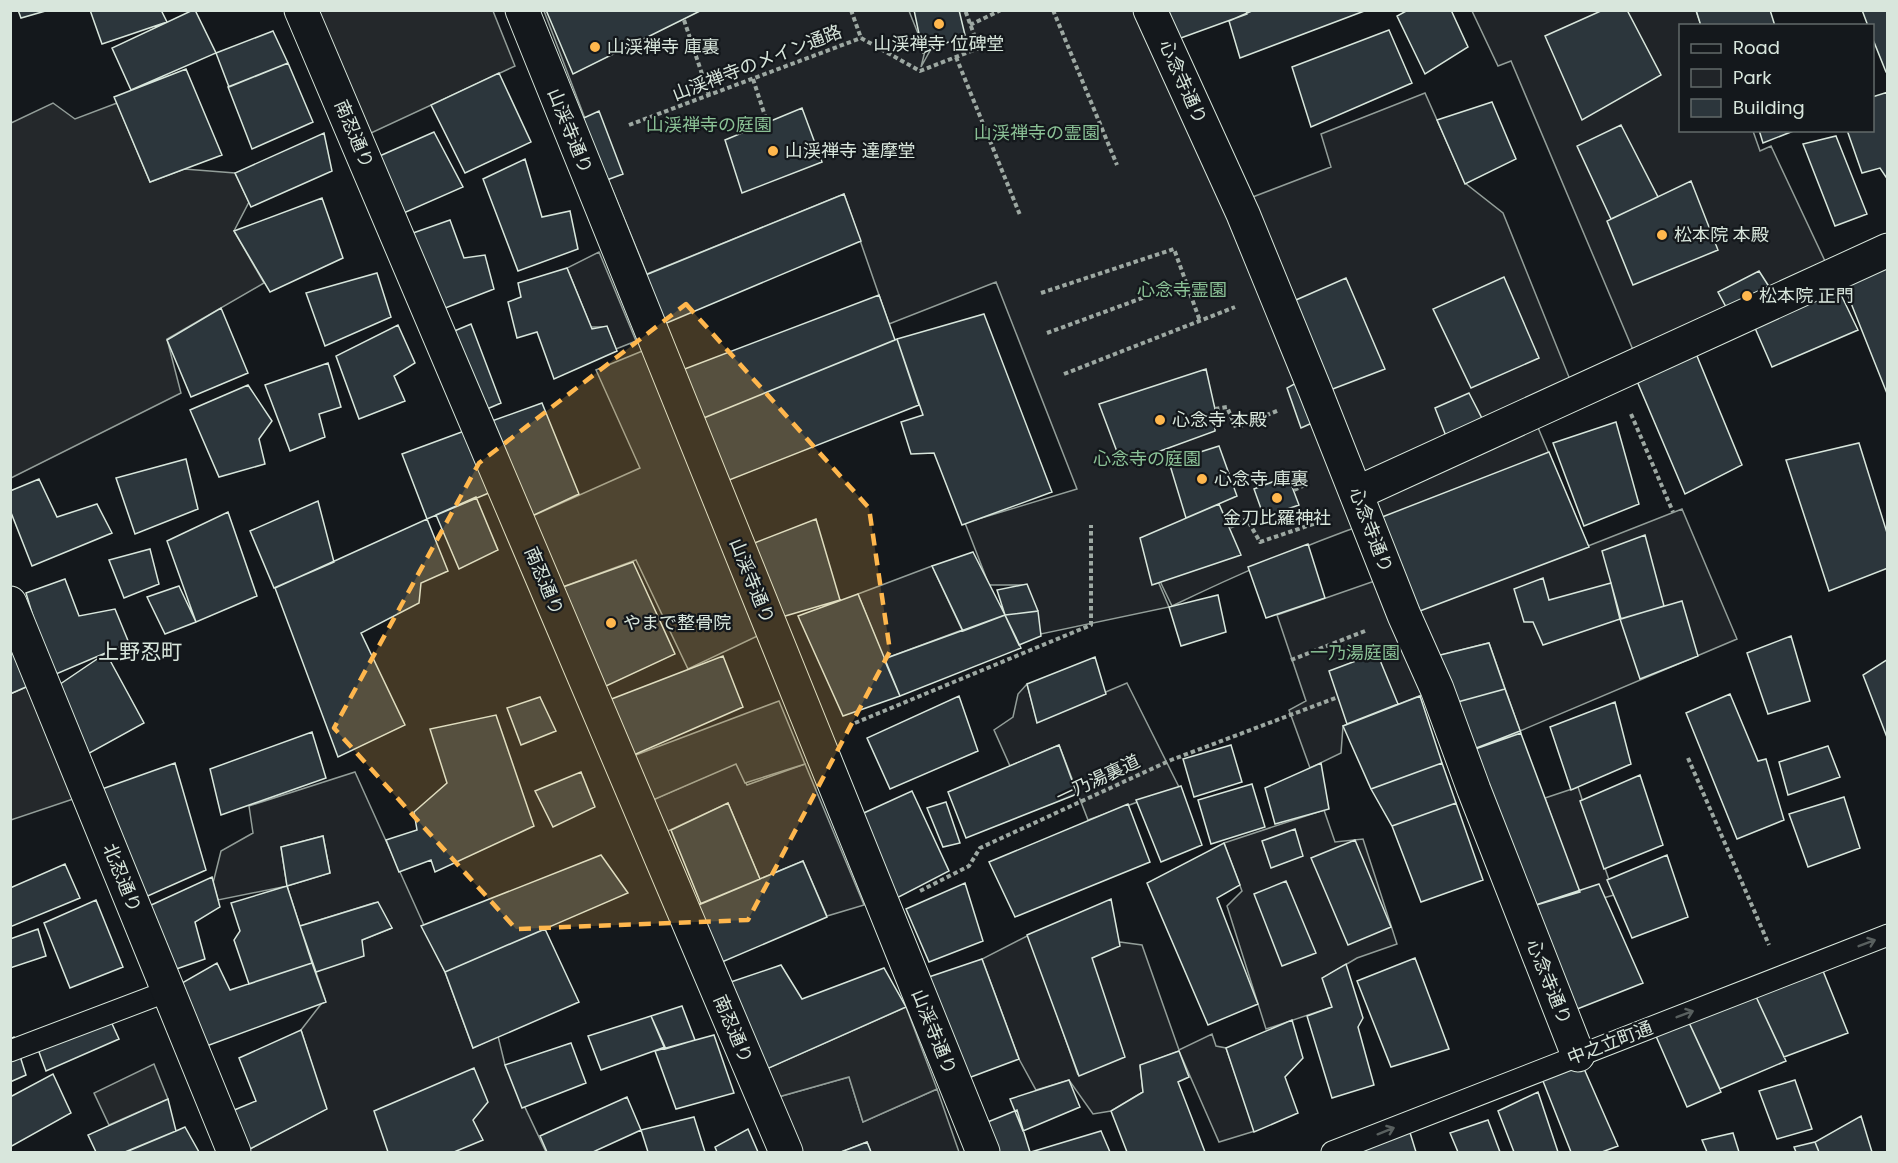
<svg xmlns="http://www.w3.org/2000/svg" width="1898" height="1163" font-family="Poppins,'Noto Sans JP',sans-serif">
  <rect width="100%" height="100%" fill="#14181c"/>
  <path fill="#202428" stroke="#939e99" stroke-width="1.5" fill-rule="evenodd" d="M 544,11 L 909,11 L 925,51 L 921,67 L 931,49 L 958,11 L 1138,11 L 1237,203 L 1331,167 L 1321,134 L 1425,93 L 1465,183 L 1503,213 L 1575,392 L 1355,490 L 1368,523 C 1300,547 1236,575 1172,606 L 1143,546 L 1169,607 L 1041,634 L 1023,585 L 989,585 L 965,523 L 1077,489 L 996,282 L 889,324 L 844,194 L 647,274 L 608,179 Z
    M 1472,11 L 1696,11 L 1701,25 L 1680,26 L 1680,130 L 1753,131 L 1760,151 L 1771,146 L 1832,276 L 1636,357 L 1511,61 L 1498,66 Z
    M 599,252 L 636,341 L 616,349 L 607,327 L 591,327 L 567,268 Z
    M 1534,418 L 1588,546 L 1682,509 L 1737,639 L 1520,731 L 1489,643 L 1425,659 L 1437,689 L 1343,726 L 1341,753 L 1310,768 L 1289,710 L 1306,701 L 1277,615 L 1389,576 L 1366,489 Z
    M 932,566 L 962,630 L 884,659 L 858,594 Z
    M 1127,683 L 1179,787 L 1088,820 L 1059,745 L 1010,766 L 994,730 L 1013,717 L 1018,694 L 1027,684 L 1037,721 Z
    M 736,763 L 747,785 L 805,764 L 864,905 L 827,916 L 803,861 L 760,879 L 728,803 L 653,838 L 639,806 Z
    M 355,772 L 445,972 L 473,1048 L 498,1036 L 505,1065 L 546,1152 L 244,1152 L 326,1109 L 301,1030 L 325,999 L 316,972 L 362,940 L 392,928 L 374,903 L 300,926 L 287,886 L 218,900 L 213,883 L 221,851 L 253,833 L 249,806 ZM 323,836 L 330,873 L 287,886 L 281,847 Z
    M 1578,787 L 1614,895 L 1582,904 L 1545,798 Z
    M 1324,810 L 1335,842 L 1363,839 L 1397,944 L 1357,958 L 1323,978 L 1332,1007 L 1266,1029 L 1227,906 L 1242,891 L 1224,843 Z
    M 1029,935 L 1078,1075 L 1092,958 L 1120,942 L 1142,945 L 1179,1050 L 1212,1034 L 1216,1046 L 1226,1048 L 1255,1131 L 1219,1142 L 1179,1051 L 1140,1066 L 1143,1092 L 1111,1111 L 1093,1114 L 1069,1080 L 1036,1090 L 1019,1059 L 982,959 Z
    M 849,1077 L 863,1122 L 937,1089 L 959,1152 L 871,1152 L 867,1142 L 841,1152 L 786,1152 L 764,1101 Z"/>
  <path fill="#24282b" stroke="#939e99" stroke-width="1.5" d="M 301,11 L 493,11 L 515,66 L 356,140 Z
    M 53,103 L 75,119 L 117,103 L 150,182 L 184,169 L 235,173 L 249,202 L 234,231 L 264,283 L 167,339 L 181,393 L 11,478 L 11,123 Z
    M 657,345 L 772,629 L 688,669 L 636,560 L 549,592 L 519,522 L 640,468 L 596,370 Z
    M 42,680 L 88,794 L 11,820 L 10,694 Z
    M 779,701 L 805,764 L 745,783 L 736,764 L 639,806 L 620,761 Z
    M 906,1007 L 937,1089 L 863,1122 L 849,1077 L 764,1101 L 753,1075 Z
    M 154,1064 L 168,1099 L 109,1125 L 94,1093 Z"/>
  <path fill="#2c363c" stroke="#d8e6dc" stroke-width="1.5" d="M 18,10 L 49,10 L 21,18 Z
    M 90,10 L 161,10 L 167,22 L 102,44 Z
    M 193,10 L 195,10 L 216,53 L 131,90 L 112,48 Z
    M 546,10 L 702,10 L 573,74 Z
    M 914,10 L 959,10 L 965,35 L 923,53 Z
    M 1153,10 L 1246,10 L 1247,14 L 1167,43 Z
    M 1254,10 L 1367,10 L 1240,58 L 1229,21 Z
    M 1408,10 L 1451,10 L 1468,47 L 1425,74 L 1397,16 Z
    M 1603,10 L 1627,10 L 1661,75 L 1582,120 L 1545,36 Z
    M 1696,10 L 1770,10 L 1775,26 L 1701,26 Z
    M 1862,10 L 1888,10 L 1888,72 L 1886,72 L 1872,37 L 1872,26 L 1868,26 Z
    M 1389,30 L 1412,83 L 1311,127 L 1292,67 Z
    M 273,31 L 288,63 L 229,87 L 216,53 Z
    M 288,63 L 313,122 L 252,149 L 228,87 Z
    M 186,69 L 222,155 L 150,182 L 114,97 Z
    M 499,73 L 531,142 L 465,173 L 431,105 Z
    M 1888,92 L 1888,180 L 1880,168 L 1862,173 L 1847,130 L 1872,130 L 1872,97 Z
    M 1492,102 L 1516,159 L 1465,184 L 1437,120 Z
    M 802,108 L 822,162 L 742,193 L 725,140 Z
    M 599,111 L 623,174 L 596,184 L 575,122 Z
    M 1621,125 L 1658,197 L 1611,219 L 1577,146 Z
    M 1759,130 L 1796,130 L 1763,143 Z
    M 434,132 L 463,187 L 390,219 L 366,162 Z
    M 324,133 L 332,171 L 251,207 L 235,173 Z
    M 1836,136 L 1867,214 L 1835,226 L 1803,144 Z
    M 525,159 L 542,217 L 570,211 L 578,249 L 518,271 L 483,179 Z
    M 1691,181 L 1718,250 L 1633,285 L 1607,221 Z
    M 844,194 L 861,241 L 650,330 L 631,281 Z
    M 322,198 L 343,258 L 270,292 L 234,231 Z
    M 450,220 L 464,258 L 485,255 L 494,289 L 430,314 L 413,233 Z
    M 1888,257 L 1888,396 L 1839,273 Z
    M 567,268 L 592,329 L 607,326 L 617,351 L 554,379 L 537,332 L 517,338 L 508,302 L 521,297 L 518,283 Z
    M 1759,271 L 1777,299 L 1733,320 L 1718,292 Z
    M 377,273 L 391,317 L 325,346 L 306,293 Z
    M 1832,276 L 1858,330 L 1772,367 L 1748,312 Z
    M 1504,277 L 1539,358 L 1471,388 L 1433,309 Z
    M 1346,278 L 1385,369 L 1317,395 L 1280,307 Z
    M 879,295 L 895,340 L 689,424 L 669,375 Z
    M 221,308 L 248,373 L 191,397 L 167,340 Z
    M 984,314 L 1052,492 L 962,525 L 934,453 L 911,454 L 901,422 L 923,415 L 897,339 Z
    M 471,324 L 501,403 L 473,415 L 440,337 Z
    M 398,325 L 415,363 L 394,376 L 405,401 L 359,419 L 336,356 Z
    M 897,339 L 919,405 L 714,486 L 689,424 Z
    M 1690,339 L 1742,465 L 1685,494 L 1631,367 Z
    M 328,363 L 341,407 L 319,414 L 325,437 L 290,451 L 265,385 Z
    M 1206,369 L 1215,409 L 1215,431 L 1122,465 L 1099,404 Z
    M 1305,378 L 1321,419 L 1301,428 L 1287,388 Z
    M 248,385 L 272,421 L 259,439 L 265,464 L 219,477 L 190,410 Z
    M 1469,393 L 1489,432 L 1451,449 L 1435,408 Z
    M 542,403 L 579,494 L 519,522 L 478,426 Z
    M 1616,422 L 1639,504 L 1584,526 L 1553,443 Z
    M 478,426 L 503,487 L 427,519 L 402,454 Z
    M 1859,443 L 1888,536 L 1888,568 L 1829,591 L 1786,460 Z
    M 1219,446 L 1237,496 L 1186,518 L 1169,462 Z
    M 1549,452 L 1589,547 L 1412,614 L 1377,519 Z
    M 186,459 L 198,509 L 135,534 L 116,478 Z
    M 1288,476 L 1299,505 L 1264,517 L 1254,489 Z
    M 39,479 L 57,517 L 97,504 L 112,533 L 32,566 L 10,510 L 10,491 Z
    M 476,497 L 498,550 L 459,569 L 436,515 Z
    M 318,501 L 334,562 L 274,588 L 250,531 Z
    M 1219,504 L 1241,555 L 1152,585 L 1140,538 Z
    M 228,512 L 257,596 L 196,622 L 167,541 Z
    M 427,519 L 448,571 L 421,583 L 419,603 L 361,633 L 405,725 L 338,757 L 275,588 Z
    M 816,519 L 840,600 L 768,621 L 739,549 Z
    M 1645,535 L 1664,606 L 1621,619 L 1602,551 Z
    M 1308,544 L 1325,598 L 1266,618 L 1248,567 Z
    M 150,549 L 159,584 L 124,598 L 109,560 Z
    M 973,552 L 1005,615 L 963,631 L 932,566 Z
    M 633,562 L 675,654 L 591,693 L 549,592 Z
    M 1543,578 L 1549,600 L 1611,583 L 1620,619 L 1543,645 L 1533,622 L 1524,622 L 1514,589 Z
    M 65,579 L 79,616 L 115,609 L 129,643 L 42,680 L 38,633 L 26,593 Z
    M 1027,584 L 1038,611 L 1005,615 L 997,590 Z
    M 179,586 L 196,622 L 165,634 L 147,597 Z
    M 858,594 L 900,696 L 843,716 L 798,616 Z
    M 1218,595 L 1226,632 L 1181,646 L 1169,607 Z
    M 1682,601 L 1698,656 L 1640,679 L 1620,619 Z
    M 10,602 L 42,680 L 10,694 Z
    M 1038,611 L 1041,636 L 1019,645 L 1005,615 Z
    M 1005,615 L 1021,648 L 900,696 L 884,659 Z
    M 1791,636 L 1810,701 L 1768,714 L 1747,653 Z
    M 1489,643 L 1505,689 L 1443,706 L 1424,659 Z
    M 106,653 L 144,723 L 75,761 L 47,693 Z
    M 1377,653 L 1398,704 L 1347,724 L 1329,671 Z
    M 723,656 L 743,707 L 620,761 L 596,705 Z
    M 1095,657 L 1106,694 L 1037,723 L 1027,684 Z
    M 1888,659 L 1888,740 L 1863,675 Z
    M 1505,689 L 1521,733 L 1461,754 L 1443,706 Z
    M 1730,694 L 1758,761 L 1766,759 L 1784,820 L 1737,839 L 1686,713 Z
    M 959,696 L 978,751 L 890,789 L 867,738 Z
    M 1420,696 L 1442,763 L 1371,789 L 1343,726 Z
    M 540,697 L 556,731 L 521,745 L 507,708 Z
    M 1615,702 L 1631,764 L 1571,790 L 1550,727 Z
    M 496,715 L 534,826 L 435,872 L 431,860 L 399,872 L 386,840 L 417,830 L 414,812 L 447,783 L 430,729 Z
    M 1520,731 L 1580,892 L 1520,910 L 1461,754 Z
    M 312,732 L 326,778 L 221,815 L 210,769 Z
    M 1059,745 L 1077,794 L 966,838 L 948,792 Z
    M 1231,745 L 1242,782 L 1194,797 L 1183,759 Z
    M 1828,746 L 1840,777 L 1788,795 L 1779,762 Z
    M 175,763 L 206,870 L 132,903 L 88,794 Z
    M 1321,763 L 1329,809 L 1275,824 L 1265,788 Z
    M 1442,763 L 1456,803 L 1392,826 L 1371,789 Z
    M 581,772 L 595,807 L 553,827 L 535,791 Z
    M 1640,775 L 1663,845 L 1604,869 L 1580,801 Z
    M 1252,784 L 1265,827 L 1211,844 L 1198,800 Z
    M 1181,786 L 1202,845 L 1161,862 L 1136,800 Z
    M 912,791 L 949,871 L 891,901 L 855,817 Z
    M 1844,797 L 1860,848 L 1808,867 L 1789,814 Z
    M 946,802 L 960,843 L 943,847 L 927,808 Z
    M 728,803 L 760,879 L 701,904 L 671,830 Z
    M 1456,803 L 1483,880 L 1421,902 L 1392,826 Z
    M 1128,804 L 1150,862 L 1015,917 L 989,862 Z
    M 1295,829 L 1303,856 L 1271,868 L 1262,841 Z
    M 323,836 L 330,873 L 287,886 L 281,847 Z
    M 1355,840 L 1391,927 L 1348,945 L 1311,858 Z
    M 1224,843 L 1240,885 L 1217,898 L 1258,1004 L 1208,1025 L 1147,883 Z
    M 601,855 L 628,893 L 445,972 L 421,926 Z
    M 1667,855 L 1688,917 L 1632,938 L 1607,880 Z
    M 803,861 L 827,917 L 708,968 L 683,911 Z
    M 65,864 L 80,898 L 10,927 L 10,888 Z
    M 212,877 L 220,907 L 195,922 L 205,959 L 162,974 L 136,912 Z
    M 1286,881 L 1316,953 L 1282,966 L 1254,894 Z
    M 965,883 L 983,941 L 929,962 L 906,909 Z
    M 1599,884 L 1643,983 L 1562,1015 L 1520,910 Z
    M 287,886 L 312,963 L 249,984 L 234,940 L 240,931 L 231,903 Z
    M 1111,899 L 1120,946 L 1092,958 L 1125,1057 L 1079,1076 L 1027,935 Z
    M 96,900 L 123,967 L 70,988 L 44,923 Z
    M 378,902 L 392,928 L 362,940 L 364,956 L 316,972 L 300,926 Z
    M 38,929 L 46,956 L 10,968 L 10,939 Z
    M 545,929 L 579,1002 L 473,1048 L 445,972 Z
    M 1415,958 L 1449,1049 L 1391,1067 L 1357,981 Z
    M 982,959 L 1019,1059 L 955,1083 L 914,982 Z
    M 1819,961 L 1848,1033 L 1784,1057 L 1752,988 Z
    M 217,963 L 230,990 L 312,963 L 326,1002 L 193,1051 L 168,991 Z
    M 1346,964 L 1363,1018 L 1358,1027 L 1374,1085 L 1332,1098 L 1307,1016 L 1332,1007 L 1322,978 Z
    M 781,965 L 802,999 L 884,968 L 906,1007 L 753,1075 L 716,987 Z
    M 1752,988 L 1786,1061 L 1720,1089 L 1685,1014 Z
    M 104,1006 L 119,1039 L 46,1071 L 32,1033 Z
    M 682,1006 L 695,1040 L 665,1049 L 651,1016 Z
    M 1685,1014 L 1721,1092 L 1687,1107 L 1652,1027 Z
    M 651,1016 L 665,1047 L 601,1070 L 588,1036 Z
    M 1292,1020 L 1303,1058 L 1285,1077 L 1298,1113 L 1254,1132 L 1226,1048 Z
    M 301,1030 L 327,1109 L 248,1150 L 232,1111 L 256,1101 L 239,1058 Z
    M 714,1035 L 734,1093 L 676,1109 L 655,1051 Z
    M 14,1037 L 26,1075 L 10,1082 L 10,1039 Z
    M 571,1043 L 586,1083 L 522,1108 L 505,1065 Z
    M 1179,1051 L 1189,1077 L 1178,1082 L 1205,1152 L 1127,1152 L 1111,1111 L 1143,1092 L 1140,1065 Z
    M 1578,1055 L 1618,1146 L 1602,1152 L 1571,1152 L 1539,1071 Z
    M 474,1068 L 488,1102 L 473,1120 L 483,1140 L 454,1152 L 388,1152 L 374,1111 Z
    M 53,1074 L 71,1113 L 10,1147 L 10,1097 Z
    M 1069,1080 L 1080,1107 L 1023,1131 L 1010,1099 Z
    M 1795,1080 L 1812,1129 L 1777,1139 L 1759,1091 Z
    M 1538,1092 L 1558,1152 L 1514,1152 L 1498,1111 Z
    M 627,1097 L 641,1130 L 593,1152 L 547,1152 L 540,1136 Z
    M 168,1099 L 176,1131 L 125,1152 L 96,1152 L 88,1135 Z
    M 1017,1110 L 1030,1152 L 983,1152 L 973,1128 Z
    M 1861,1116 L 1872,1152 L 1819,1152 L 1815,1142 Z
    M 694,1117 L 705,1152 L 648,1152 L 641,1130 Z
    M 1488,1120 L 1500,1152 L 1458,1152 L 1450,1133 Z
    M 1407,1123 L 1416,1152 L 1360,1152 L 1357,1143 Z
    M 185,1127 L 199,1152 L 126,1152 L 176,1131 Z
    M 748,1129 L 758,1152 L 717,1152 L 715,1147 Z
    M 1101,1131 L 1110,1152 L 1031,1152 Z
    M 1733,1133 L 1739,1152 L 1707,1152 L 1702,1140 Z
    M 867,1142 L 871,1152 L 841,1152 Z
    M 1815,1142 L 1819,1152 L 1796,1152 L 1794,1147 Z"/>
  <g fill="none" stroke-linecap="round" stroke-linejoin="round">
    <defs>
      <path id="lane" d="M 10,1051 L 168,991
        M 1332,1152 L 1888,935"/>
      <path id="street" d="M 301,10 L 786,1152
        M 522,10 L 983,1152
        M 1150,10 L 1243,214 L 1315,390 L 1404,615 L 1437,689 L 1474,790 L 1578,1055
        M 1357,493 L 1888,250
        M 10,603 L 234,1152"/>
    </defs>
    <use href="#lane" stroke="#d8e6dc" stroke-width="23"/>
    <use href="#street" stroke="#d8e6dc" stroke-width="35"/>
    <path stroke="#9da8a2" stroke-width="4" stroke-dasharray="4.5 3" stroke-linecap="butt" d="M 851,10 L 861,38
      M 1053,10 L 1117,165
      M 684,20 L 709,95
      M 970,25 L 1001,10
      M 861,38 L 920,71 L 979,48 L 965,10
      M 956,57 L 1020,215
      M 753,79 L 767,122
      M 629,125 L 861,38
      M 1041,293 L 1174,249 L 1200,321
      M 1047,333 L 1186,282
      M 1064,374 L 1235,307
      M 1215,409 L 1227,407 L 1236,428 L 1279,410
      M 1631,414 L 1673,512
      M 1294,490 L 1307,484
      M 1230,527 L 1247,519 L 1260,542 L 1322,521
      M 1291,660 L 1365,631
      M 855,723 L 1091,625 L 1091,525
      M 1688,758 L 1769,945
      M 920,891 L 969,866 L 980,848 L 1171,760 L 1338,697"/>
    <use href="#lane" stroke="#14181c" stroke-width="21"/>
    <use href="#street" stroke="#14181c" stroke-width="33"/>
  </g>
  <defs><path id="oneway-shaft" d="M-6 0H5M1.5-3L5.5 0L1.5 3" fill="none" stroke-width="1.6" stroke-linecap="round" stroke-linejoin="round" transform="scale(1.5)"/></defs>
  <g stroke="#59605f">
    <use href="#oneway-shaft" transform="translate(1867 943) rotate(-21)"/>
    <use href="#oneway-shaft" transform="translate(1685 1014) rotate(-21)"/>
    <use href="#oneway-shaft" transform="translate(1386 1131) rotate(-22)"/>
  </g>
  <path fill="#ffb74d" fill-opacity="0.2" stroke="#ffb74d" stroke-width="4.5" stroke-dasharray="12 8" stroke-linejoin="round" d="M 686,304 L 869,508 L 890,651 L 748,920 L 516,929 L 334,728 L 479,463 Z"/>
  <g fill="#ffb74d" stroke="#14181c" stroke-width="2">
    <circle cx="939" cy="24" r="6"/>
    <circle cx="595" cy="47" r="6"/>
    <circle cx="773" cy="151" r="6"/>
    <circle cx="1662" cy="235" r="6"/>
    <circle cx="1747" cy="296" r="6"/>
    <circle cx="1160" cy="420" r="6"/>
    <circle cx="1202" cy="479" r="6"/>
    <circle cx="1277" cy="498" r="6"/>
    <circle cx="611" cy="623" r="6"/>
  </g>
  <g text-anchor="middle" stroke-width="4.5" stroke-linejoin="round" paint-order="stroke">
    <g font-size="18" fill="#d8e6dc" stroke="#14181c" text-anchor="start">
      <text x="939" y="50" text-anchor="middle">山渓禅寺 位碑堂</text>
      <text x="607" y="53">山渓禅寺 庫裏</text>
      <text x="785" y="157">山渓禅寺 達摩堂</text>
      <text x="1674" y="241">松本院 本殿</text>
      <text x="1759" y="302">松本院 正門</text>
      <text x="1172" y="426">心念寺 本殿</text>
      <text x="1214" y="485">心念寺 庫裏</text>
      <text x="1277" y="524" text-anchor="middle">金刀比羅神社</text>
      <text x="623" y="629">やまで整骨院</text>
    </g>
    <g font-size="18" fill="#d8e6dc" stroke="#14181c">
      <text transform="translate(757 63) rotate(-21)" y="6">山渓禅寺のメイン通路</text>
      <text transform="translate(1183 82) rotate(66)" y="6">心念寺通り</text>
      <text transform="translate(570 131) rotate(68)" y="6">山渓寺通り</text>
      <text transform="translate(354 134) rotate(67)" y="6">南忍通り</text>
      <text transform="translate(1371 530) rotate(69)" y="6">心念寺通り</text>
      <text transform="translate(544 581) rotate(67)" y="6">南忍通り</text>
      <text transform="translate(752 581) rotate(68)" y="6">山渓寺通り</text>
      <text transform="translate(1098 779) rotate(-25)" y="6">一乃湯裏道</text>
      <text transform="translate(122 878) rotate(68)" y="6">北忍通り</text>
      <text transform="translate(1549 982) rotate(68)" y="6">心念寺通り</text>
      <text transform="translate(733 1029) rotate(67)" y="6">南忍通り</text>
      <text transform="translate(934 1032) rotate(68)" y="6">山渓寺通り</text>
      <text transform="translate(1610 1043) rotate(-21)" y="6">中之立町通</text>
    </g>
    <g font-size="18" fill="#8ac095" stroke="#14181c">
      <text x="709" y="131">山渓禅寺の庭園</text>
      <text x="1037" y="139">山渓禅寺の霊園</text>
      <text x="1182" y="296">心念寺霊園</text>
      <text x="1147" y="465">心念寺の庭園</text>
      <text x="1355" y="659">一乃湯庭園</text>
    </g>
    <g font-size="21" fill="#d8e6dc" stroke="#14181c">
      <text x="140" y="659">上野忍町</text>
    </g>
  </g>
  <rect width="1898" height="1163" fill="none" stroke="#d8e6dc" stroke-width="24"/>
  <rect x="1679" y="24" width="195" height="108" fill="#14181c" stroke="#626a69" stroke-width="1.5"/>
  <rect x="1691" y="44" width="30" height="9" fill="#14181c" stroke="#626a69" stroke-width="1.5"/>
  <text x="1733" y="54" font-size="18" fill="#d8e6dc">Road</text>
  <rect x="1691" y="69" width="30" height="18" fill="#202428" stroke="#626a69" stroke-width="1.5"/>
  <text x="1733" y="84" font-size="18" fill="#d8e6dc">Park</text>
  <rect x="1691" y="99" width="30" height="18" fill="#2c363c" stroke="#626a69" stroke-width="1.5"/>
  <text x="1733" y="114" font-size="18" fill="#d8e6dc">Building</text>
</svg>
